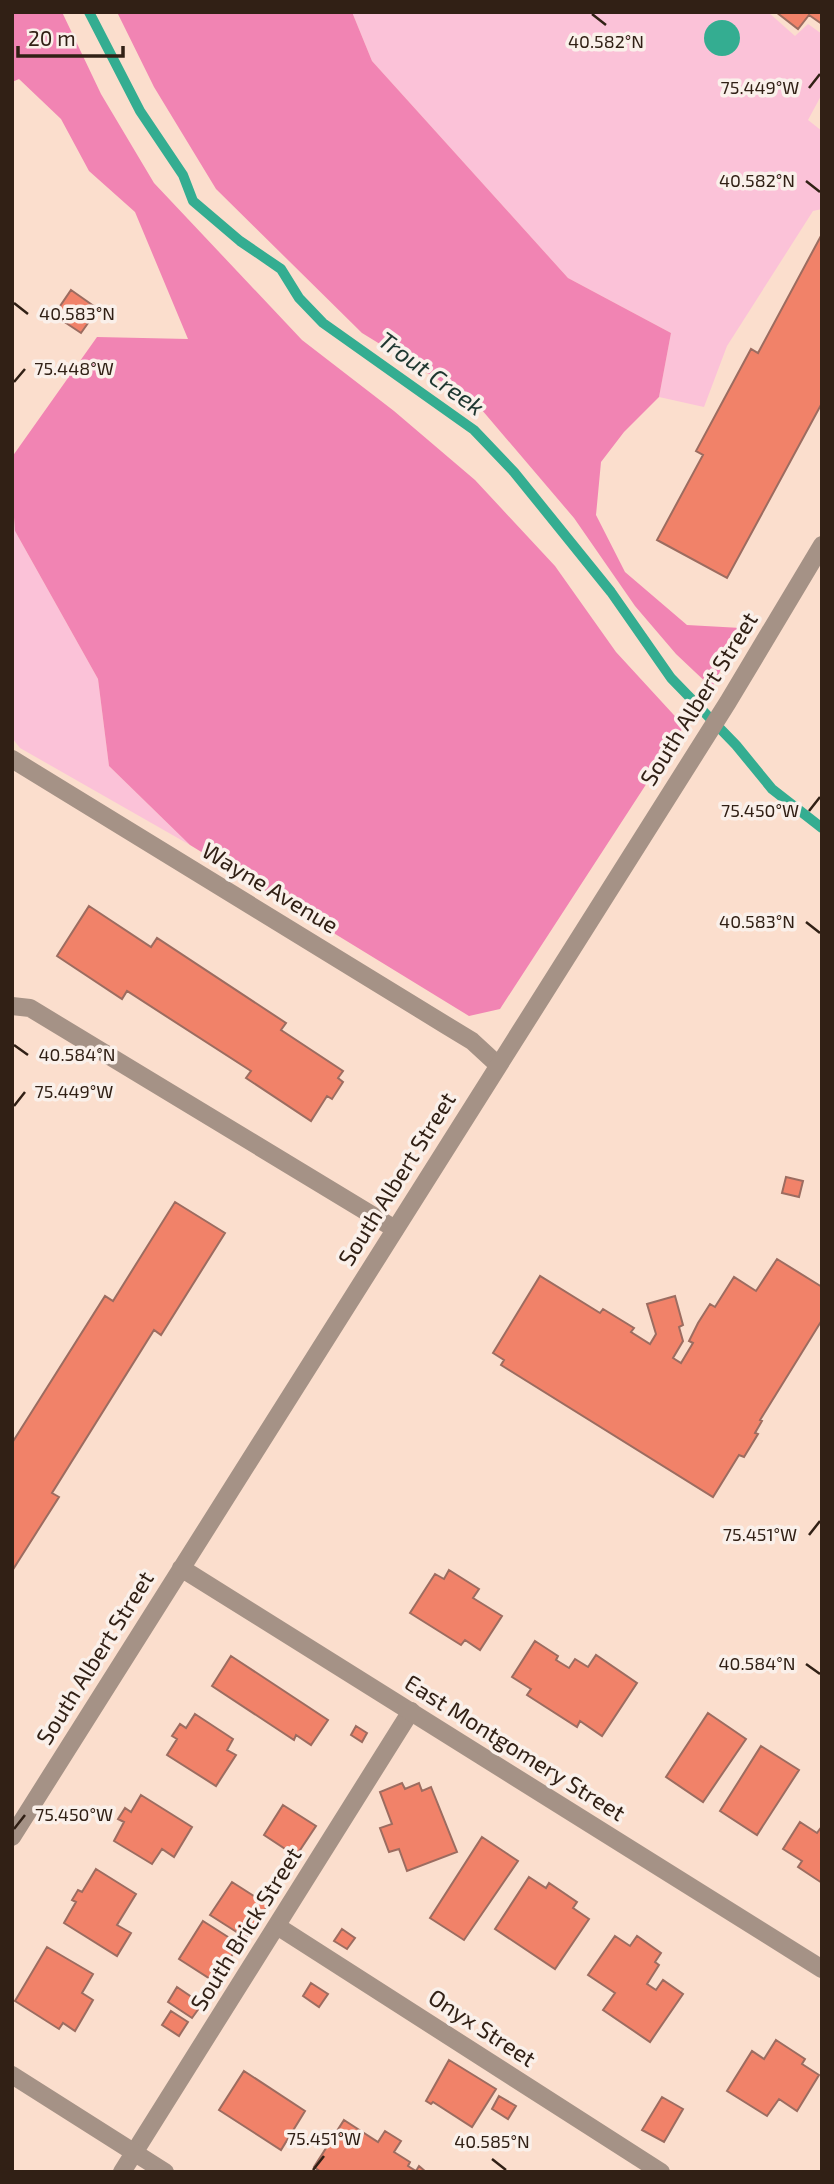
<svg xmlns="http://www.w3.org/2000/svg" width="834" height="2184" font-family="'Exo 2',sans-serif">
  <rect width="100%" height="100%" fill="#fbdecd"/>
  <path fill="#fbc2d8" d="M 352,12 L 768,12 L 795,36 L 808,24 L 822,34 L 822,94 L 808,120 L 822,131 L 822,209 L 813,211 L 727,346 L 704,407 L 659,397 L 671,333 L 568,278 L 372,61 Z
    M 12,490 L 15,531 L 98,679 L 109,766 L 190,845 L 20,748 L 12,738 Z"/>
  <path fill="#f184b3" d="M 12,12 L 62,12 L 101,94 L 154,183 L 302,340 L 394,411 L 475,480 L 555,566 L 616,652 L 684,726 L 500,1009 L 469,1016 L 190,845 L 109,766 L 98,679 L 15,531 L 12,490 L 12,457 L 97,337 L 188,339 L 135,212 L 89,171 L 61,119 L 19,79 L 12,82 Z
    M 117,12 L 352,12 L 372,61 L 568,278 L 671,333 L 659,397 L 624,432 L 601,462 L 596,515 L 625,572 L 687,625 L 741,628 L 712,688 L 676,654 L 635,606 L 574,518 L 476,403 L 362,333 L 216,189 L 154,87 Z"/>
  <path fill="#34ad91" d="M704 38a18 18 0 1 1 36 0a18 18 0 1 1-36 0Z"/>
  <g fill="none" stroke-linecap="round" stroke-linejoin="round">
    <path stroke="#34ad91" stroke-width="10" d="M 89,12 L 140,111 L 183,175 L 193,201 L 240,241 L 281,269 L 299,298 L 323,323 L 474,430 L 514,472 L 611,592 L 671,678 L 736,745 L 772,789 L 822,828"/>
  </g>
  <path fill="#f18269" stroke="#9c6c60" stroke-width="2" d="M 776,12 L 822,12 L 822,24 L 809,15 L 798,29 Z
    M 822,234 L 822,403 L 727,578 L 657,540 L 703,455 L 696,451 L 751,349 L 758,353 Z
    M 71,290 L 98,309 L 81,333 L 54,315 Z
    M 89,906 L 151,947 L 157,938 L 286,1023 L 281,1030 L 343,1071 L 338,1078 L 343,1082 L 332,1099 L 327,1096 L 311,1121 L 246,1078 L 251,1071 L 127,991 L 122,999 L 57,956 Z
    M 786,1177 L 803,1181 L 799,1197 L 782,1193 Z
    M 175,1202 L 225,1233 L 161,1335 L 154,1330 L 52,1493 L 59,1497 L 12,1571 L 12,1443 L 105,1296 L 113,1301 Z
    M 777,1259 L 822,1287 L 822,1320 L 760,1420 L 762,1421 L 755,1433 L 758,1434 L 744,1457 L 739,1455 L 713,1497 L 501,1365 L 504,1360 L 493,1353 L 540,1276 L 600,1313 L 603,1309 L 634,1328 L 631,1332 L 650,1344 L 656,1334 L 647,1304 L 675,1296 L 683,1325 L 679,1327 L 683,1341 L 673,1358 L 681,1363 L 693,1343 L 689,1341 L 698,1323 L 710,1304 L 715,1307 L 734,1277 L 756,1291 Z
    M 449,1570 L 479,1589 L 473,1598 L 502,1616 L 480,1650 L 465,1640 L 461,1645 L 410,1613 L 435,1574 L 444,1579 Z
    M 535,1641 L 558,1656 L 556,1660 L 569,1668 L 575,1659 L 588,1667 L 596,1655 L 637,1683 L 602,1736 L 580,1721 L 577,1727 L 527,1695 L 531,1689 L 512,1677 Z
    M 231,1656 L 328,1720 L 311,1745 L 296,1735 L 294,1740 L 212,1686 Z
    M 708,1713 L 746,1739 L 703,1802 L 666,1777 Z
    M 195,1714 L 233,1739 L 227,1750 L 236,1755 L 216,1786 L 167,1755 L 177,1739 L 172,1736 L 180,1724 L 186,1728 Z
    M 356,1726 L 367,1733 L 362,1742 L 351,1735 Z
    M 761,1746 L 799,1770 L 757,1835 L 720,1811 Z
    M 402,1783 L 405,1789 L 419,1783 L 422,1791 L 431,1787 L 457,1852 L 407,1871 L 399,1849 L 389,1852 L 380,1828 L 392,1824 L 380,1792 Z
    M 141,1795 L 192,1827 L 174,1857 L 162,1849 L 152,1864 L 114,1841 L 124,1822 L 118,1819 L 125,1808 L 131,1812 Z
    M 283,1805 L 316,1826 L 296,1856 L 264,1835 Z
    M 800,1822 L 817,1833 L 822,1826 L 822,1883 L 798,1867 L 802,1861 L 783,1849 Z
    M 482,1837 L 518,1861 L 464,1940 L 430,1918 Z
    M 96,1869 L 136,1894 L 117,1925 L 131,1933 L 117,1956 L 64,1923 L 76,1902 L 72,1900 L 78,1890 L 82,1892 Z
    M 529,1877 L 546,1888 L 549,1883 L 577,1902 L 573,1908 L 589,1919 L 555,1969 L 495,1929 Z
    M 232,1882 L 268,1905 L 246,1938 L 210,1915 Z
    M 203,1921 L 239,1944 L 215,1982 L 179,1959 Z
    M 342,1929 L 355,1938 L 347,1949 L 334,1941 Z
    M 615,1936 L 630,1946 L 637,1936 L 661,1953 L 655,1962 L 659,1965 L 647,1984 L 656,1990 L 663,1980 L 683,1994 L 650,2042 L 603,2010 L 615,1993 L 588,1975 Z
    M 47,1947 L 93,1974 L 82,1993 L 93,2000 L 75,2031 L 63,2023 L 59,2029 L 15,2001 Z
    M 311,1983 L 328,1994 L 319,2007 L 303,1996 Z
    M 177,1987 L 202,2004 L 192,2018 L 168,2002 Z
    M 171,2011 L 188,2022 L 179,2036 L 162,2025 Z
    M 776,2040 L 805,2059 L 802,2064 L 819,2075 L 797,2111 L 779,2099 L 767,2116 L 727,2091 L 752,2051 L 764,2059 Z
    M 449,2060 L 496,2089 L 472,2127 L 433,2102 L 431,2104 L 426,2101 Z
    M 244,2071 L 305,2111 L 281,2150 L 219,2110 Z
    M 499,2096 L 516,2106 L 508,2119 L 492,2109 Z
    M 662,2097 L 683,2109 L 664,2142 L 642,2130 Z
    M 344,2120 L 378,2142 L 385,2131 L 401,2141 L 394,2152 L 410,2162 L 408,2166 L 416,2171 L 419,2166 L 426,2172 L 321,2172 L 314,2167 Z"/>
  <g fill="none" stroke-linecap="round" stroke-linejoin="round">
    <path stroke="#a59286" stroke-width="18" d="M 12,759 L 444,1024 L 472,1041 L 498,1065
      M 12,1006 L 30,1008 L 395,1229
      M 277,1926 L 661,2172
      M 122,2172 L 411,1711"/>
    <path stroke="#a59286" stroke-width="18" d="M 181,1568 L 822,1969
      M 12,1837 L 728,702 L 822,545
      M 12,2075 L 165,2172"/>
  </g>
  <path fill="none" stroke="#312015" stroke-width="2.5" d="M 592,14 L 606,25M 809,88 L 820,74M 806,181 L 820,192M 14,303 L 28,314M 14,382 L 25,369M 809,811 L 820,797M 806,922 L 820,933M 14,1045 L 28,1055M 14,1106 L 25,1092M 809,1535 L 820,1521M 806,1664 L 820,1674M 14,1829 L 25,1815M 492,2159 L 506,2170M 313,2170 L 324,2156"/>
  <g text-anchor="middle" stroke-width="7" stroke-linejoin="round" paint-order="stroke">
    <g font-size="23" fill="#312015" stroke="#faf0ea">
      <text transform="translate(699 699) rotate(-58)" y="8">South Albert Street</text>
      <text transform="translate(270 888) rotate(31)" y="8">Wayne Avenue</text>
      <text transform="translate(397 1179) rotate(-58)" y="8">South Albert Street</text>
      <text transform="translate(95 1658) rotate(-58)" y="8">South Albert Street</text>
      <text transform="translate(515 1748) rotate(32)" y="8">East Montgomery Street</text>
      <text transform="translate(246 1929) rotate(-58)" y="8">South Brick Street</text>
      <text transform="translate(482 2028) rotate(33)" y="8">Onyx Street</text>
    </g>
    <g font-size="24" font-style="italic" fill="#1e3730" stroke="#faf0ea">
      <text transform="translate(431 374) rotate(36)" y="8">Trout Creek</text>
    </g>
  </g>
  <g font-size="18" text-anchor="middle" fill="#312015" stroke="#faf0ea" stroke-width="7" stroke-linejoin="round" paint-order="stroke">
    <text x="606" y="48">40.582°N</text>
    <text x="760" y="94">75.449°W</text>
    <text x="757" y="187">40.582°N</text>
    <text x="77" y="320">40.583°N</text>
    <text x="74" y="375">75.448°W</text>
    <text x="760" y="817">75.450°W</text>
    <text x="757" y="928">40.583°N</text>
    <text x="77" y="1061">40.584°N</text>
    <text x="74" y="1098">75.449°W</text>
    <text x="760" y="1541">75.451°W</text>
    <text x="757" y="1670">40.584°N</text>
    <text x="74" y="1821">75.450°W</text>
    <text x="324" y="2145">75.451°W</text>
    <text x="492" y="2148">40.585°N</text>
  </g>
  <rect width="834" height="2184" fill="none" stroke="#312015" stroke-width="28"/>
  <path d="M18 46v10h105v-10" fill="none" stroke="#312015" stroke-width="3.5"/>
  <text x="28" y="46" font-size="21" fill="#312015" stroke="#faf0ea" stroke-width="5" paint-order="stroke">20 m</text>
</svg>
